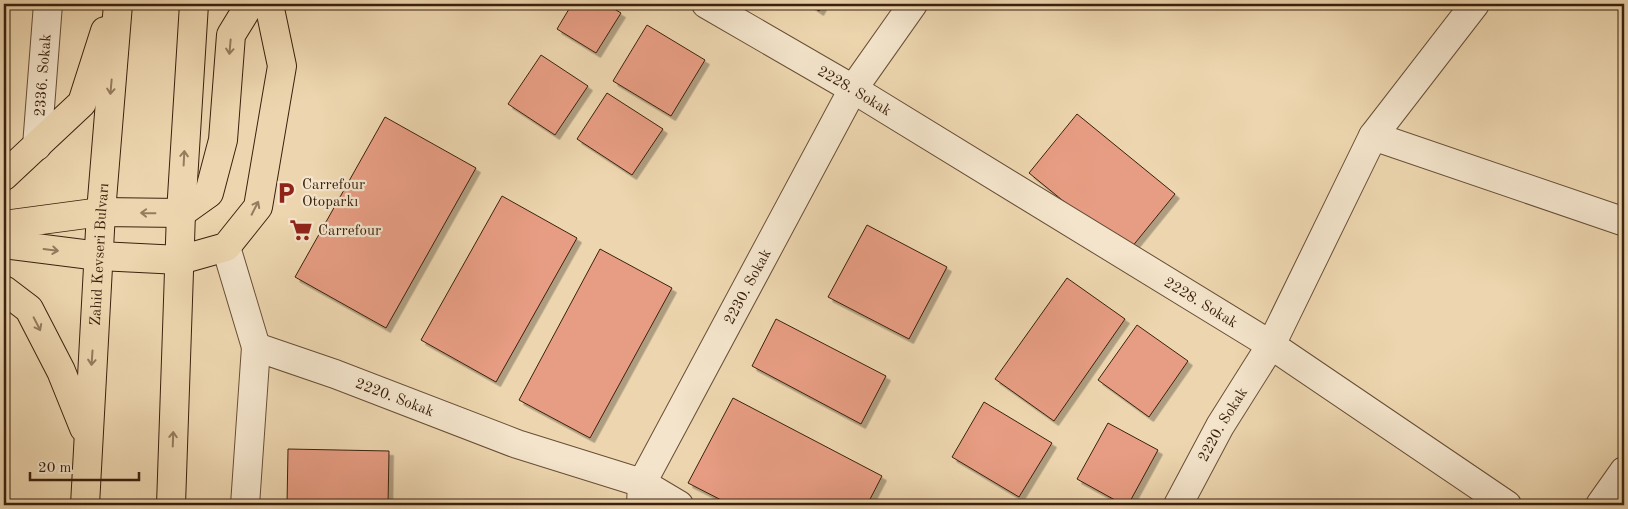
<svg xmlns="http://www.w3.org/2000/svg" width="1628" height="509" font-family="'Old Standard TT',serif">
  <defs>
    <filter id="shadow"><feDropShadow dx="4.5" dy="4.5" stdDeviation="0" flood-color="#0004"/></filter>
  </defs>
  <rect width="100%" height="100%" fill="#edd6af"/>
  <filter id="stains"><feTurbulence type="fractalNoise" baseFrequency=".004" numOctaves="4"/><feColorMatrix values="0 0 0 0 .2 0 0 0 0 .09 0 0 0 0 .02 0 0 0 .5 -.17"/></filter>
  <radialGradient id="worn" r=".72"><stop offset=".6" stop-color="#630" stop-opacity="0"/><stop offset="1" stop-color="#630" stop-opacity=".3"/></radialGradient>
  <path fill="#e79d83" stroke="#3b210d" filter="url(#shadow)" d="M 572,4 L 606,4 L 621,13 L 596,53 L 557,29 Z
    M 809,4 L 823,4 L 819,11 Z
    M 647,25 L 705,60 L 671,116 L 613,81 Z
    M 541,55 L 588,86 L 555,135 L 508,104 Z
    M 607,93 L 663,129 L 632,175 L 577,139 Z
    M 1077,114 L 1175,194 L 1127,253 L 1029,173 Z
    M 385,117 L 476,168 L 386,328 L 295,277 Z
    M 502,196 L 577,238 L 496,382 L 421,340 Z
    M 867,225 L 947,267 L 909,339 L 828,297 Z
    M 600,249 L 672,288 L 590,438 L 519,400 Z
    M 1067,278 L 1125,319 L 1054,421 L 995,379 Z
    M 776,319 L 886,376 L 861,424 L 752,366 Z
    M 1137,325 L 1188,361 L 1149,417 L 1098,380 Z
    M 733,398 L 882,476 L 867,505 L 731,505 L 688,483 Z
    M 984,402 L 1052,443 L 1019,497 L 952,457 Z
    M 1108,423 L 1158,450 L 1128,505 L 1124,505 L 1077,479 Z
    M 288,449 L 389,451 L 388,505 L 287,505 Z"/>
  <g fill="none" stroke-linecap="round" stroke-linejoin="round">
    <defs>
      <g id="minor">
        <path id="s1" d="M 706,4 L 853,89 L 1271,345 L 1373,136 L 1622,221"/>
        <path d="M 1373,136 L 1475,4"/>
        <path id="s2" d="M 37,146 L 48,4"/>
        <path d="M 226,247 L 256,347"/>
        <path id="s3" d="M 245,505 L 256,347 L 335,374 L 517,444 L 642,483 L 679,505"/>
        <path id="s4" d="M 641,505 L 642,483 L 853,89 L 913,4"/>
        <path id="s5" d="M 1178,505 L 1220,426 L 1271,345 L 1507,505"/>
        <path d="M 1600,505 L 1624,471"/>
      </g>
      <g id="major">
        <path d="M 4,176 L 82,103 L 105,31"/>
        <path d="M 4,225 L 101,212 L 181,213 L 209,193 L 223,140 L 231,35 L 250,4"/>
        <path d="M 4,244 L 99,256 L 180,260 L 226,247 L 258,207 L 276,101 L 282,66 L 269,4"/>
        <path d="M 4,290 L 29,309 L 61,371 L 84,428"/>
        <path id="s6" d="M 85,505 L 101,212 L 118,4"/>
        <path d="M 171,505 L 181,213 L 194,4"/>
      </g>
    </defs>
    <use href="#minor" stroke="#684e36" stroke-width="30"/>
    <use href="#major" stroke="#3b210d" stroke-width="30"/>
    <use href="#minor" stroke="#f3e4cb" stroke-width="28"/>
    <use href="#major" stroke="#edd6af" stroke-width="28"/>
  </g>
  <defs><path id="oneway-shaft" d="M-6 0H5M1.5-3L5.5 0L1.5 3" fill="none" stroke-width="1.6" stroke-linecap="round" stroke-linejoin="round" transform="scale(1.25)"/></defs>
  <g stroke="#947c5e">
    <use href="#oneway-shaft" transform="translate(230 47) rotate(95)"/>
    <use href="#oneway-shaft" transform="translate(111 87) rotate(95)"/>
    <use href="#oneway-shaft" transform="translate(184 158) rotate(-87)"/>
    <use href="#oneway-shaft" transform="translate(255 208) rotate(-63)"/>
    <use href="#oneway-shaft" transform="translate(148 213) rotate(-179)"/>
    <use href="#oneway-shaft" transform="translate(51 250) rotate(7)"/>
    <use href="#oneway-shaft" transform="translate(37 324) rotate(63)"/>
    <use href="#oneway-shaft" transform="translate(92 358) rotate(94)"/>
    <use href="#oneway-shaft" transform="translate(173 439) rotate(-88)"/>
  </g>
  <defs>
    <symbol id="parking-bare" viewBox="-9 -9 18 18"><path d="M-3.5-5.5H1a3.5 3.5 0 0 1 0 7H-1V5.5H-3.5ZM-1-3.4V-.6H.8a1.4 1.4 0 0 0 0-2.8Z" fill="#8f2418" stroke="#f3e4cb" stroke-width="2.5" paint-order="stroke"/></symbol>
    <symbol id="supermarket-bare" viewBox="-9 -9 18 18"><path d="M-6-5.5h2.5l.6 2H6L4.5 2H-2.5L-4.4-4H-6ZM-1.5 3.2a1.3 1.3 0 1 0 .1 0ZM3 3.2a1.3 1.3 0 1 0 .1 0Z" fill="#8f2418" stroke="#f3e4cb" stroke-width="2.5" paint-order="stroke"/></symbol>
  </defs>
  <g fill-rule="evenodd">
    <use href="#parking-bare" x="270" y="177" width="32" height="32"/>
    <use href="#supermarket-bare" x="285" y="214" width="32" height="32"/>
  </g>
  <g text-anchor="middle" stroke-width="4.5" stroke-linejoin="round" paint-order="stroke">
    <g font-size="15" fill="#3b210d" stroke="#f3e4cb">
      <text dy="5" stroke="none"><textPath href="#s2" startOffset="71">2336. Sokak</textPath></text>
      <text dy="5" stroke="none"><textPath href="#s1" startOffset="172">2228. Sokak</textPath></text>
      <text dy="5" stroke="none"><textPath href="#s6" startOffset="251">Zahid Kevseri Bulvarı</textPath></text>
      <text dy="5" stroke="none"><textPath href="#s4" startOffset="245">2230. Sokak</textPath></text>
      <text dy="5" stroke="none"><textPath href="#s1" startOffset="578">2228. Sokak</textPath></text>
      <text dy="5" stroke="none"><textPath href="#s3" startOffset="306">2220. Sokak</textPath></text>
      <text dy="5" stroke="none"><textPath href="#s5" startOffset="92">2220. Sokak</textPath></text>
    </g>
    <g font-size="15" fill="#3b210d" stroke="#f3e4cb" text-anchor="start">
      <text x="302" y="189">Carrefour<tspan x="302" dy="17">Otoparkı</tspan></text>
      <text x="318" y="235">Carrefour</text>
    </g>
  </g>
  <rect width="1628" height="509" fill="none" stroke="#edd6af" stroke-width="20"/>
  <rect x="5" y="5" width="1618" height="499" fill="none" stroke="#3b210d" stroke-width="2.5"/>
  <rect x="10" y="10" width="1608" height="489" fill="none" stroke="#3b210d"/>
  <path d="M30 472v8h109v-8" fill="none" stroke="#3b210d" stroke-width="2.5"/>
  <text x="38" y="472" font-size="15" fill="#3b210d" stroke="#f3e4cb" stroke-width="4" paint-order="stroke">20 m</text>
  <rect width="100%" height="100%" filter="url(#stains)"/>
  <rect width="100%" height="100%" fill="url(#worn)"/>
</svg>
